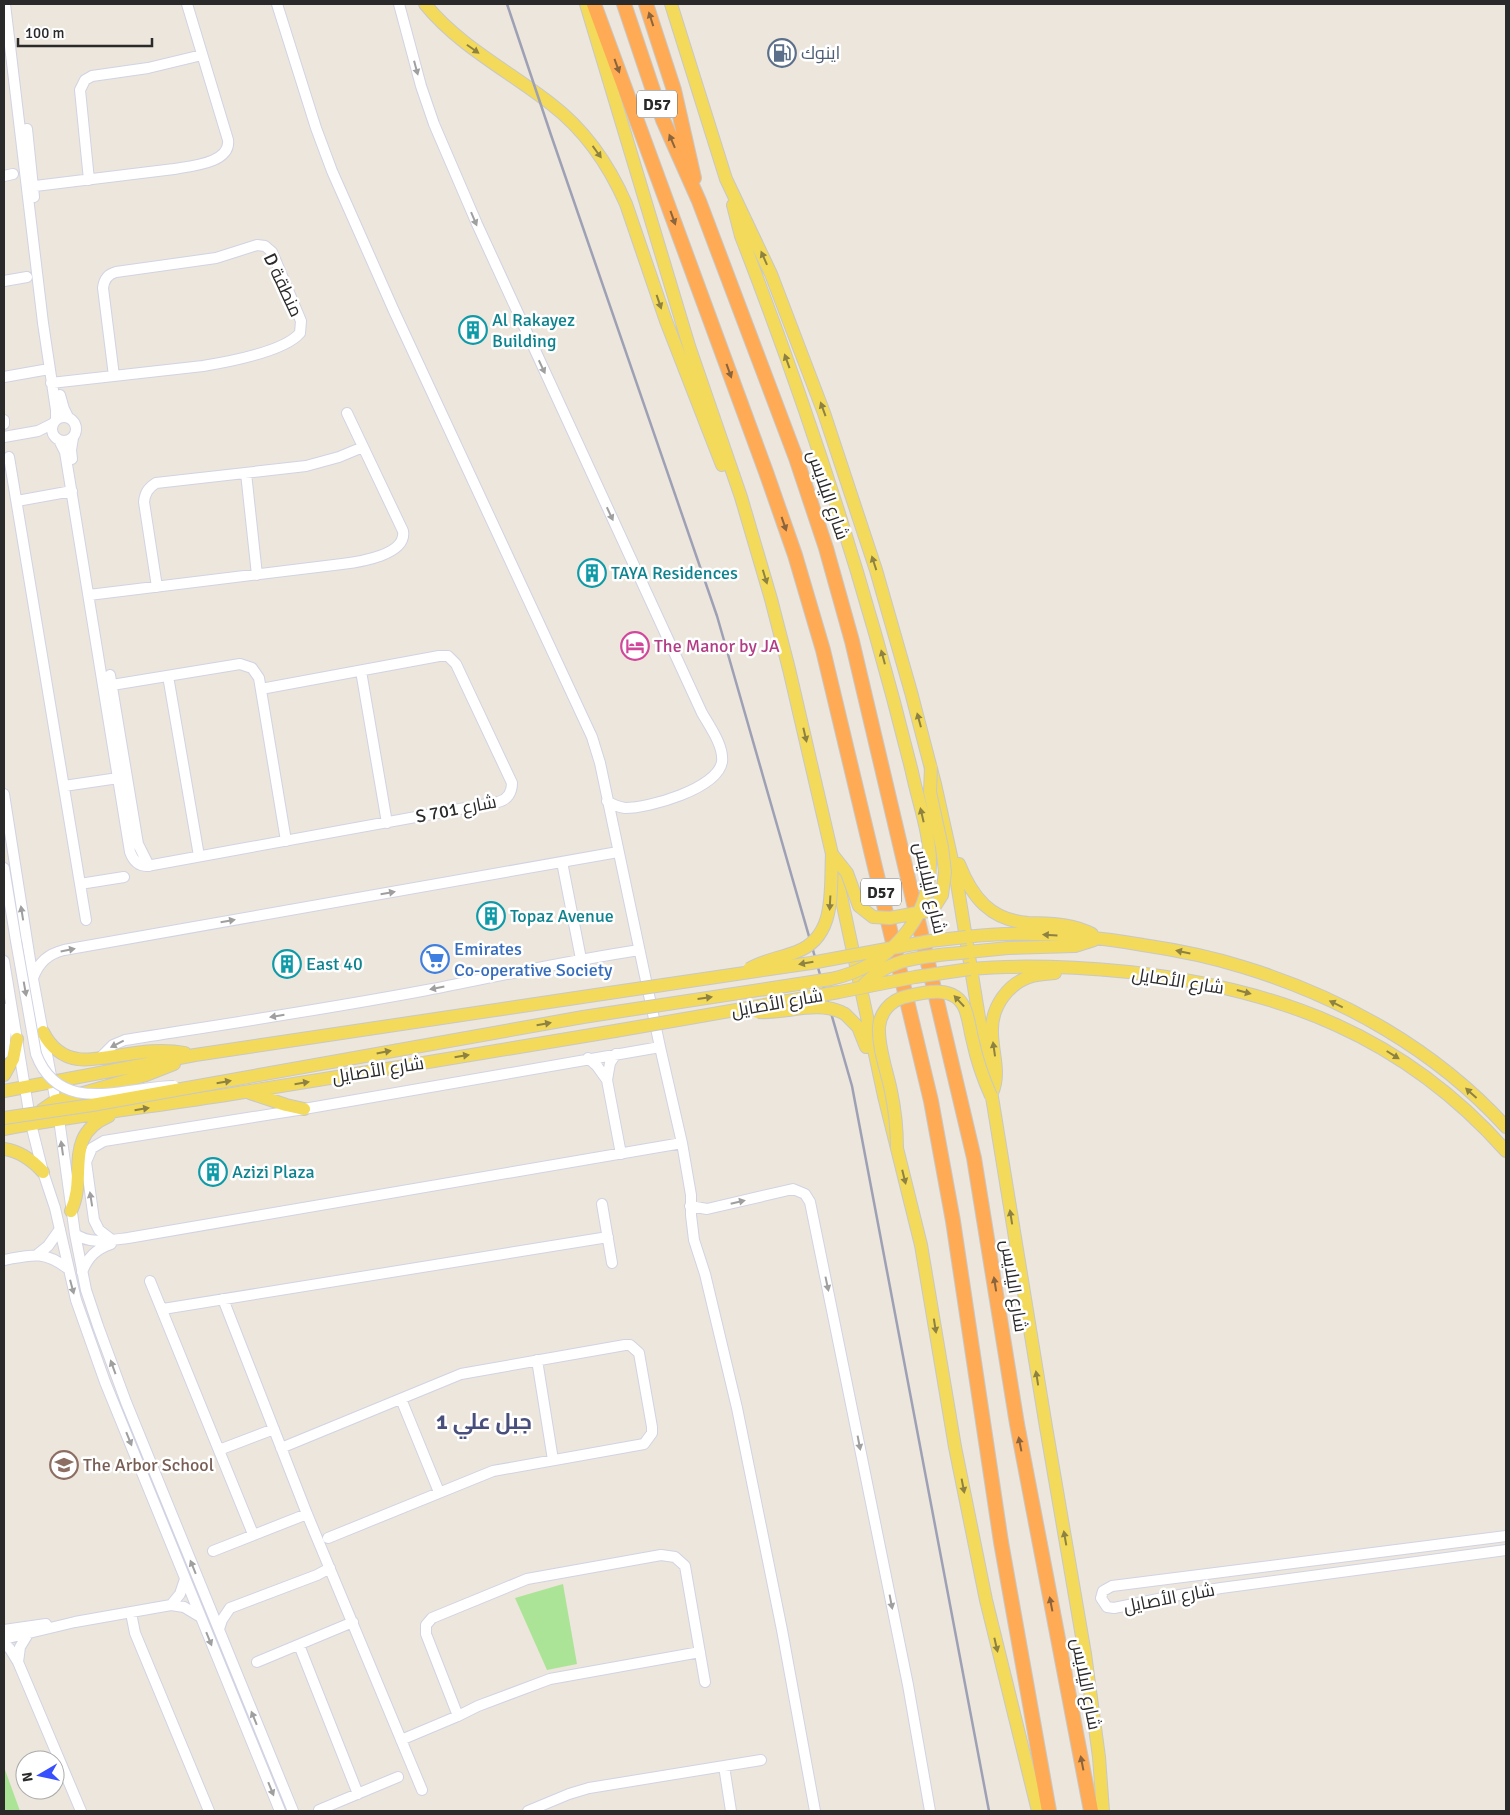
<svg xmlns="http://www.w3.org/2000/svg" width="1510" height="1815" font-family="Signika,Cairo,sans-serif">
  <rect width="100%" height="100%" fill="#ece6dc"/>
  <path fill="#ace497" d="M 563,1584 L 577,1664 L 547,1670 L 515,1598 Z
    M 4,1767 L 20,1811 L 4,1811 Z"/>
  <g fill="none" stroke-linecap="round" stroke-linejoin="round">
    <defs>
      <path id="minor" d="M 5,4 L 43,323 L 56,410 L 56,419
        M 277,4 L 316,128 L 332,171 L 394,311 L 592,737 L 600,763 L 660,1047 L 682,1143 L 691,1195 L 691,1215 L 694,1240 L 705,1274 L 737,1408 L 782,1630 L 815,1811
        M 399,4 L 421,86 L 434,124 L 477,224 L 702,713 C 710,727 724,746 722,762 C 717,789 649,808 625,808 C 618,807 613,805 607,801
        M 27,129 L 34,197
        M 4,176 L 13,174
        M 89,180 L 80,90 L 85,80 L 92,76 L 148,68 L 202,55
        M 27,187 L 174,169 C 191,166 231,163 228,140 L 187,4
        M 4,281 L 27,277
        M 4,377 L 49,369
        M 51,383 L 203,366 C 227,362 284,352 300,333 L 301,321 L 272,252 L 265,246 L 257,245 L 216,258 L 116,272 C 108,274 104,279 103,288 L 114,376
        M 60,395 L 64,409 L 68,417
        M52 429a12 12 0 1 1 24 0a12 12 0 1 1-24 0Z
        M 4,420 L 4,424
        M 4,437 L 38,431 L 52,424
        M 59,440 L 65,452 L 130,852 C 133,860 138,866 147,866 L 498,802 C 507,800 512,793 512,783 L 456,664 L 448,656 L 439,656 L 261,689
        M 9,457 L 86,920
        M 72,459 L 71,450 L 73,438
        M 246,473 L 257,575
        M 17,501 L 72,491
        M 157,587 L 144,502 C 145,493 148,488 156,483 L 306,466 L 339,457 L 363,447
        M 89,595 L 342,564 C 359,562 407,555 403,531 L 347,413
        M 361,671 L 387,823
        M 110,675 L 138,844 L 149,866
        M 168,676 L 199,856
        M 106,686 L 240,664 L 252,668 L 259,678 L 286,841
        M 64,786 L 125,777
        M 4,794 L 33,979 L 59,1119 L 75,1234 L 86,1290 L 98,1326 L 126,1402 L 293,1811
        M 562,862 L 581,959
        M 4,868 L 16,941
        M 80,884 L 124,877
        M 4,961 L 31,1124 L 43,1172 L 55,1208 L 76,1300 L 105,1382 L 280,1811
        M 33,978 C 39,962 48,954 64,950 L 618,852
        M 4,1053 L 8,1008
        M 616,1054 L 610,1063 L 607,1080 L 621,1154
        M 100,1058 L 113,1045 L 125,1040 C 226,1024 327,1009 427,990 C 498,976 568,961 639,950
        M 588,1058 L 597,1066 L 607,1080
        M 602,1204 L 612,1263
        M 690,1206 L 707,1209 L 793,1189 L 805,1194 L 810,1202 L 908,1685 L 930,1811
        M 75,1234 C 91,1245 110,1240 128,1238 L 682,1143
        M 112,1240 L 99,1230 L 94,1220 L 86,1162 L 92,1148 L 104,1141 L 304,1109 L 660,1047
        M 38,1254 L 48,1246 L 60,1229
        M 4,1260 C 31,1255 43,1250 67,1268
        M 82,1272 C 88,1257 96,1249 111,1244
        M 150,1281 L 253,1534
        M 223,1299 L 307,1514 L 422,1790
        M 163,1309 L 608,1237
        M 537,1360 L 553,1460
        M 401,1399 L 439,1492
        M 281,1448 L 461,1374 L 625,1345 L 630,1345 L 639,1353 L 652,1427 L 652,1433 L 644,1444 L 493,1471 L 328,1538
        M 219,1450 L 274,1429
        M 1506,1536 L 1112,1586 L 1103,1591 L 1101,1598 L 1107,1607 L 1114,1608 L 1168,1597 L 1221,1588 L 1506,1550
        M 213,1551 L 307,1514
        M 171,1605 L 180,1594 L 185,1579
        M 132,1612 L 132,1618 L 135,1633 L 209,1811
        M 219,1629 L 222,1620 L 230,1608 L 317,1575 L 330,1568
        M 4,1630 L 46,1624
        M 4,1639 L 75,1622 L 171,1605 L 184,1607 L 199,1616
        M 4,1643 L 10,1649 L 18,1662 L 81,1811
        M 299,1645 L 358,1794
        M 18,1662 L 20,1647 L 28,1634
        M 257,1662 L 353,1622
        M 458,1716 L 426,1634 L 426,1625 L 432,1618 L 527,1579 L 661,1555 L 675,1557 L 685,1566 L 705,1682
        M 401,1740 L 458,1716 L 478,1706 L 550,1679 L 700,1652
        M 724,1766 L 731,1811
        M 319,1810 L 398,1777
        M 528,1811 L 569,1794 L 589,1788 L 761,1760"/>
      <path id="major" d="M 425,4 C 459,46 509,71 551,104 C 585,130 609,165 626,204 L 666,321 L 722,465
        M 586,4 L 689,346 L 741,497 L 771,599 L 789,669 L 832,854 L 884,1096 L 921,1245 L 955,1447 L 986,1600 L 1038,1811
        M 671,4 L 726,179 L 771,274 L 824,413 L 876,570 L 911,692 L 935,784 L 957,883 L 1046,1427 L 1085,1654 L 1099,1757 L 1103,1811
        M 733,205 L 741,236 C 809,411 867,590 912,772
        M 959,864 C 972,897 990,920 1028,923 C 1051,924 1071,923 1092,934
        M 966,937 C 1025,930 1085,935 1143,945 C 1177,950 1211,957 1243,967 C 1342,997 1436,1050 1506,1127
        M 968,952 L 1008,948 L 1075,946 L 1094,940
        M 970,969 C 1023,964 1076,967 1129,972 C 1280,989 1404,1036 1506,1151
        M 845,1014 L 858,1027 L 866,1047
        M 43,1032 C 50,1046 62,1057 78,1059 C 88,1061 99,1058 109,1057 C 135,1053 159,1048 185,1053
        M 4,1075 L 13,1059 L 17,1039
        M 4,1091 L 195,1055 L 609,993
        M 250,1093 L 286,1105 L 304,1109
        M 992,1093 C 1001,1073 992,1053 992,1032 C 991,1007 1008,983 1032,976 C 1039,974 1047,974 1055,973
        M 36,1117 L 42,1110 L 55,1101 L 146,1075 L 174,1064
        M 4,1129 C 79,1115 156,1106 232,1094 C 360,1074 487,1052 615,1031
        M 4,1149 C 19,1151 33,1161 43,1172
        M 71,1211 C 88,1175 62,1136 109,1116"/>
      <path id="highway" d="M 594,4 L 766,472 L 795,555 L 823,650 L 931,1101 L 953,1221 L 1001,1542 L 1049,1811
        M 624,4 L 663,120 L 699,201 L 796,458 L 826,548 L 852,641 L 974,1158 L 1017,1424 L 1091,1811
        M 646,4 L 674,90 L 694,178"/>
    </defs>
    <use href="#minor" stroke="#d1d3e3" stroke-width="12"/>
    <use href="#major" stroke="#c8c8c8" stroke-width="14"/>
    <use href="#highway" stroke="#c8c8c8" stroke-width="16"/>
    <use href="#minor" stroke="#fff" stroke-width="10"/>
    <use href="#major" stroke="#f3da5a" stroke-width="12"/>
    <use href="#highway" stroke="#ffaa54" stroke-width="14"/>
    <path stroke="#9ea0b5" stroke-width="2.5" d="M 507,4 L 551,135 L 717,616 L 852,1086 L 989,1811"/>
    <defs>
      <path id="minor-bridge" d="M 16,941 L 36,1054 C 60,1117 124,1087 174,1086"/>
      <path id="major-bridge" d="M 832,854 L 847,873 L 859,906 L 873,917 L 890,918 L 928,911 L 935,906 L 942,895 L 945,872 L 942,847 L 930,792 L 931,767
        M 749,969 C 764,960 780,958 796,952 C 837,937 830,890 832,854
        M 861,988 C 889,955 928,957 968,952
        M 609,993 L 811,963 L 930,941 L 966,937
        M 758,1012 C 787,1014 818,999 845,1014
        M 615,1031 L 839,992 L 915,977 L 970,969
        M 4,1118 L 92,1105 L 583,1017 L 831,979 C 887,967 930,921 930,863 C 930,833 918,801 912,772
        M 897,1148 C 897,1129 895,1110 891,1091 C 887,1071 878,1048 879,1027 C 880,1013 890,1001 904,997 C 924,992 955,984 965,1009 C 969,1019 970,1031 973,1042 C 977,1061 983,1078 991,1096"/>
    </defs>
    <use href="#minor-bridge" stroke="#d1d3e3" stroke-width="12" stroke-linecap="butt"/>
    <use href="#major-bridge" stroke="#c8c8c8" stroke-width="14" stroke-linecap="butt"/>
    <use href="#minor-bridge" stroke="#fff" stroke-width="10"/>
    <use href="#major-bridge" stroke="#f3da5a" stroke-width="12"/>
  </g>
  <defs><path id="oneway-solid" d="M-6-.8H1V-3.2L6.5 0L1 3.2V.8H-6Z" transform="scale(1.25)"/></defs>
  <g fill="#8a643d">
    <use href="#oneway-solid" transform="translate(651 19) rotate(-108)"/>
    <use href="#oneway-solid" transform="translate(617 66) rotate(70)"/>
    <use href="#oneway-solid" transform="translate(672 141) rotate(-113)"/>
    <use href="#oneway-solid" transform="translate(673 218) rotate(70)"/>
    <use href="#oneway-solid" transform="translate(729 371) rotate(70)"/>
    <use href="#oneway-solid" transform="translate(784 524) rotate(71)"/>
    <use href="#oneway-solid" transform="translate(995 1284) rotate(-99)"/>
    <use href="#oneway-solid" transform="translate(1020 1444) rotate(-101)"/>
    <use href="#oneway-solid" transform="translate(1051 1604) rotate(-101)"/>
    <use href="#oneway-solid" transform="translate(1082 1763) rotate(-101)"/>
  </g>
  <g fill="#8e8242">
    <use href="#oneway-solid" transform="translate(473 49) rotate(35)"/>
    <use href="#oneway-solid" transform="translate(597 152) rotate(54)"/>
    <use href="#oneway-solid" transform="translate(764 258) rotate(-114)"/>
    <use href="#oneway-solid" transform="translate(659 302) rotate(71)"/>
    <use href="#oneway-solid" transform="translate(787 361) rotate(-110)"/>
    <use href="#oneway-solid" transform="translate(823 409) rotate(-110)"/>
    <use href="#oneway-solid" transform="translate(874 563) rotate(-108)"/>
    <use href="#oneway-solid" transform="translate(765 577) rotate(73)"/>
    <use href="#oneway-solid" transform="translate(883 657) rotate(-105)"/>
    <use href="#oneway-solid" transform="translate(919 720) rotate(-105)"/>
    <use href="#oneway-solid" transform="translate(805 735) rotate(77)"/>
    <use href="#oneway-solid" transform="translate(922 815) rotate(-103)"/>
    <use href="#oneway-solid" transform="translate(830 903) rotate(93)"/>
    <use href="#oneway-solid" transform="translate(1050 935) rotate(-177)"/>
    <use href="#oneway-solid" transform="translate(1183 952) rotate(-168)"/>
    <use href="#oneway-solid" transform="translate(806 963) rotate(170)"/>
    <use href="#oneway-solid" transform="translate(1244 992) rotate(15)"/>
    <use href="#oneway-solid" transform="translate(705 998) rotate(-8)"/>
    <use href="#oneway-solid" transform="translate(959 1001) rotate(-133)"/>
    <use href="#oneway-solid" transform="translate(1336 1004) rotate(-154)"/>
    <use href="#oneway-solid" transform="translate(544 1024) rotate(-10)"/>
    <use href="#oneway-solid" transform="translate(994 1049) rotate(-98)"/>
    <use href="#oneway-solid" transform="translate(384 1052) rotate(-11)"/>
    <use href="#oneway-solid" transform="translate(1393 1055) rotate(32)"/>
    <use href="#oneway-solid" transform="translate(462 1056) rotate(-9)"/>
    <use href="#oneway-solid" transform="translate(224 1082) rotate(-10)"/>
    <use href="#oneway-solid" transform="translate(302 1083) rotate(-9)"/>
    <use href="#oneway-solid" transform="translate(1471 1093) rotate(-138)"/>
    <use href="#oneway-solid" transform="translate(142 1109) rotate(-9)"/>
    <use href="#oneway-solid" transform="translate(904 1177) rotate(76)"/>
    <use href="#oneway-solid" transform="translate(1011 1217) rotate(-99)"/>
    <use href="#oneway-solid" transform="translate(935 1326) rotate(81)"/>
    <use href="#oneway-solid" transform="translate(1037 1378) rotate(-99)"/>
    <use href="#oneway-solid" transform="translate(963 1486) rotate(79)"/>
    <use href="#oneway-solid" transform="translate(1065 1538) rotate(-100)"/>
    <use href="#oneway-solid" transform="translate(996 1645) rotate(77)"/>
  </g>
  <g fill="#9f9f9f">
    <use href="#oneway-solid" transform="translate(416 68) rotate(75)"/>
    <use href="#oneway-solid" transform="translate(474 219) rotate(67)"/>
    <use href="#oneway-solid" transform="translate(542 367) rotate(65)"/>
    <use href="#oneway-solid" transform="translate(610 514) rotate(65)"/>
    <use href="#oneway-solid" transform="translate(388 893) rotate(-10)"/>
    <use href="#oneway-solid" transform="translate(22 913) rotate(-99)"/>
    <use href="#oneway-solid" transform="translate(228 921) rotate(-10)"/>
    <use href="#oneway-solid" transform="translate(68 950) rotate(-11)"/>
    <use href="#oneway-solid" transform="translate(437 988) rotate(169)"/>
    <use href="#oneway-solid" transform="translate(25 989) rotate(80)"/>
    <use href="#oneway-solid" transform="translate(277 1016) rotate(171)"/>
    <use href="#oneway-solid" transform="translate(117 1044) rotate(153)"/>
    <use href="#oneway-solid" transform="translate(62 1148) rotate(-98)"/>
    <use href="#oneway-solid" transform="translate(91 1199) rotate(-99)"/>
    <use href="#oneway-solid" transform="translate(738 1202) rotate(-13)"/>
    <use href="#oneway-solid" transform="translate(827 1284) rotate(78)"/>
    <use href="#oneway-solid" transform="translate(72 1287) rotate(75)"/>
    <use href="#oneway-solid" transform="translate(113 1367) rotate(-110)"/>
    <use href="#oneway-solid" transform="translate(129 1439) rotate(68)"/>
    <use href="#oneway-solid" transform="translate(859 1443) rotate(79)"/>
    <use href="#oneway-solid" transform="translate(193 1567) rotate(-112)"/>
    <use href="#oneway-solid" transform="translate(891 1602) rotate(79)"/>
    <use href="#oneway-solid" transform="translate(209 1639) rotate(68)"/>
    <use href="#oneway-solid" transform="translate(254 1718) rotate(-112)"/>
    <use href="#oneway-solid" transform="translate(271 1789) rotate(68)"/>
  </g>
  <defs>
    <symbol id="fuel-ring" viewBox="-11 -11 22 22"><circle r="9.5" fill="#fff" stroke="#5c6f8a" stroke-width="1.5"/><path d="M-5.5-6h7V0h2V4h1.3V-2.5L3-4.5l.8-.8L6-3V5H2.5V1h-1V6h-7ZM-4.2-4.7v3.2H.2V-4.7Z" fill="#5c6f8a"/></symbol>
    <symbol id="building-ring" viewBox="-11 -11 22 22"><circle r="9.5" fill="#fff" stroke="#0f9aa8" stroke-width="1.5"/><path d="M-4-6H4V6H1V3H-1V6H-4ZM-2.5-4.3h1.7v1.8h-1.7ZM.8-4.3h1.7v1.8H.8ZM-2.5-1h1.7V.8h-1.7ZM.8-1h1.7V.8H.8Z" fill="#0f9aa8"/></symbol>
    <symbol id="hotel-ring" viewBox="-11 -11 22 22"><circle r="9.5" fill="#fff" stroke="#d1479c" stroke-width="1.5"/><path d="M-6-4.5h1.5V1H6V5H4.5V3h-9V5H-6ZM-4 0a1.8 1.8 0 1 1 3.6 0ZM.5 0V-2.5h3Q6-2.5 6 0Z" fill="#d1479c"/></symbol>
    <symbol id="supermarket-ring" viewBox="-11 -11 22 22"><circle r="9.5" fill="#fff" stroke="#3f7fe0" stroke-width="1.5"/><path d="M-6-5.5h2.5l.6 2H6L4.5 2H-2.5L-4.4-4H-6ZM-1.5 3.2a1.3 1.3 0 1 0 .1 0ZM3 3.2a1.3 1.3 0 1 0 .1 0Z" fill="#3f7fe0"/></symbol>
    <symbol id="school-ring" viewBox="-11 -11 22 22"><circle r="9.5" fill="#fff" stroke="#8d6e63" stroke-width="1.5"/><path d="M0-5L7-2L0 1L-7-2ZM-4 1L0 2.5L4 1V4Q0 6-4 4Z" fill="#8d6e63"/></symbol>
  </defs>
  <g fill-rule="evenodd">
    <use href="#fuel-ring" x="766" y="37" width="32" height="32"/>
    <use href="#building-ring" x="457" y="314" width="32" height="32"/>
    <use href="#building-ring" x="576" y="557" width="32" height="32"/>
    <use href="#hotel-ring" x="619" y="630" width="32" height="32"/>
    <use href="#building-ring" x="475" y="900" width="32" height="32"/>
    <use href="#supermarket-ring" x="419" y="943" width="32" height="32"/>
    <use href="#building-ring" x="271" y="948" width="32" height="32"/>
    <use href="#building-ring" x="197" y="1156" width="32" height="32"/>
    <use href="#school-ring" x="48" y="1449" width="32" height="32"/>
  </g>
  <g text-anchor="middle" stroke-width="5" stroke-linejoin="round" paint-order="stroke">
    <g fill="#fff" stroke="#6a6a6a" stroke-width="1">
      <rect x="637" y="90.5" width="40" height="27" rx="4"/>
      <rect x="861" y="878.5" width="40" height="27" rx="4"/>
    </g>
    <g font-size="16" font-weight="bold" fill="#2a2a2a">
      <text x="657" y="110">D57</text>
      <text x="881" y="898">D57</text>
    </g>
    <g font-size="18" fill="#4e5e75" stroke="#fff" text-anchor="start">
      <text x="801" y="59">اينوك</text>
    </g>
    <g font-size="18" fill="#2a2a2a" stroke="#fff">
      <text transform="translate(283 285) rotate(65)" y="6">D منطقة</text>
      <text transform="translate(828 495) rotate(71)" y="6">شارع اليلايس</text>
      <text transform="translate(456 809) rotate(-11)" y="6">S 701 شارع</text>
      <text transform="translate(930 888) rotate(77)" y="6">شارع اليلايس</text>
      <text transform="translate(1178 981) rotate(9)" y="6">شارع الأصايل</text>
      <text transform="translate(777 1003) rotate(-10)" y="6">شارع الأصايل</text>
      <text transform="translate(378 1070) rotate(-9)" y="6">شارع الأصايل</text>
      <text transform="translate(1014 1286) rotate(81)" y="6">شارع اليلايس</text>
      <text transform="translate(1169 1598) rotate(-11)" y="6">شارع الأصايل</text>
      <text transform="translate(1086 1684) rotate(79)" y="6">شارع اليلايس</text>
    </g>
    <g font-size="18" fill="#0d838f" stroke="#fff" text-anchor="start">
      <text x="492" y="326">Al Rakayez<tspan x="492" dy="21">Building</tspan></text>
      <text x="611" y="579">TAYA Residences</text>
      <text x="510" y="922">Topaz Avenue</text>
      <text x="306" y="970">East 40</text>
      <text x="232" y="1178">Azizi Plaza</text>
    </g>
    <g font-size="18" fill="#b23c85" stroke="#fff" text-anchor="start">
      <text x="654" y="652">The Manor by JA</text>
    </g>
    <g font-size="18" fill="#366cbe" stroke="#fff" text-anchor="start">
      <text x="454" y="955">Emirates<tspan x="454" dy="21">Co-operative Society</tspan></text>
    </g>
    <g font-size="18" fill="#785e54" stroke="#fff" text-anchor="start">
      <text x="83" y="1471">The Arbor School</text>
    </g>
    <g font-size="22" font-weight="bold" fill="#494f7c" stroke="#fff">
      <text x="484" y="1429">جبل علي 1</text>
    </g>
  </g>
  <rect width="1510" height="1815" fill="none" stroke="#2a2a2a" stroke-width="10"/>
  <g transform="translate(40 1775) rotate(261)"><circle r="24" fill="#ffffff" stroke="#aaaaaa"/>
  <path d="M0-4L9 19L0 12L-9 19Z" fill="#384ffd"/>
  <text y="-8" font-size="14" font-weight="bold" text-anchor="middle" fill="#2a2a2a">N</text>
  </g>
  <path d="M18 38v8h134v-8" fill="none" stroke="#2a2a2a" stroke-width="2.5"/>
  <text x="25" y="38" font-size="15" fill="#2a2a2a" stroke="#ffffff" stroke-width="4" paint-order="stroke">100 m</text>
</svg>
